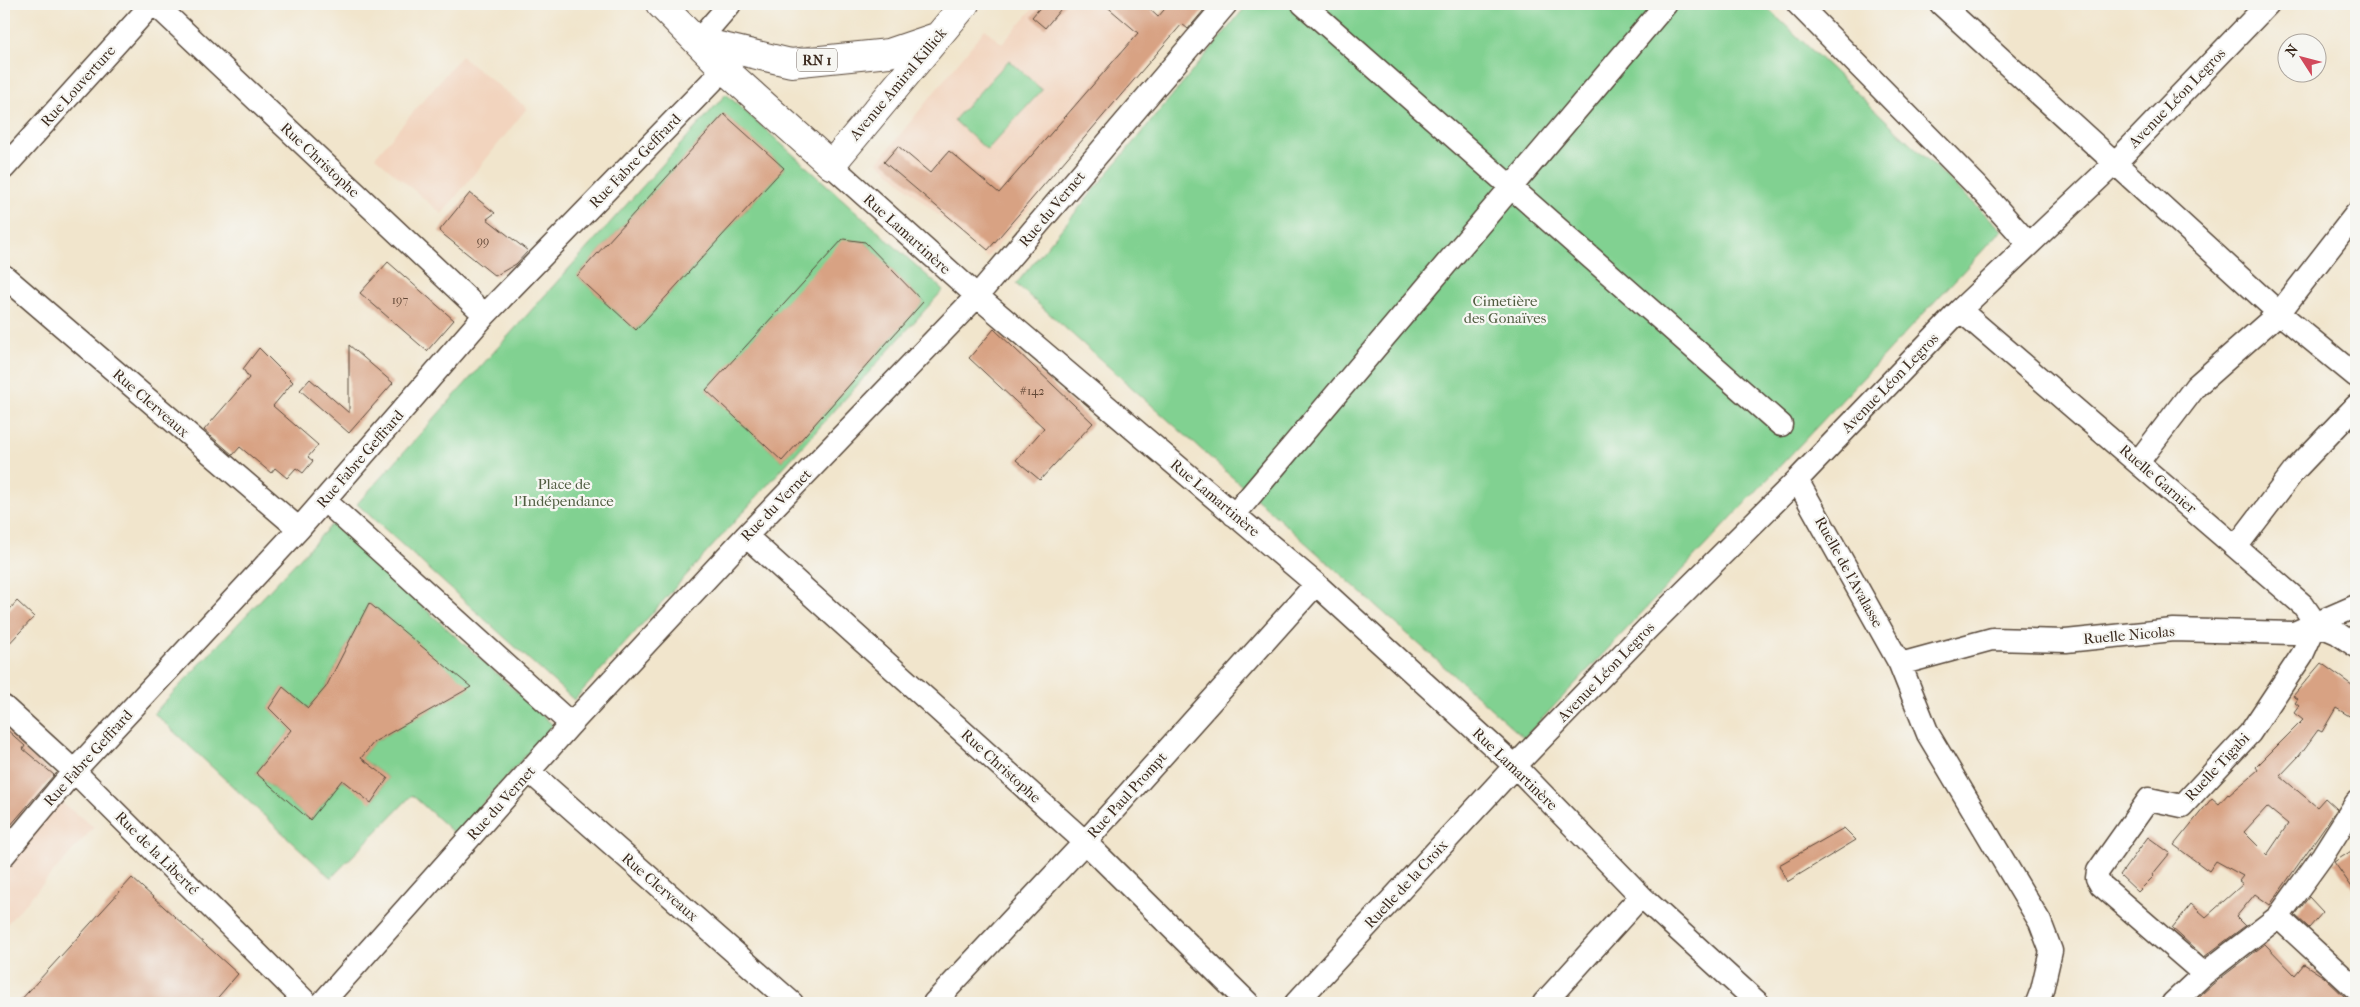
<svg xmlns="http://www.w3.org/2000/svg" width="2360" height="1007" font-family="'IM FELL French Canon',serif">
  <rect width="100%" height="100%" fill="#f6f6f2"/>
  <filter id="ink" filterUnits="userSpaceOnUse"><feTurbulence type="fractalNoise" baseFrequency=".02" numOctaves="2"/><feDisplacementMap in="SourceGraphic" scale="10" xChannelSelector="R" yChannelSelector="G"/><feConvolveMatrix kernelMatrix="1 2 1 2 8 2 1 2 1" color-interpolation-filters="sRGB"/></filter>
  <filter id="wash" filterUnits="userSpaceOnUse"><feTurbulence type="fractalNoise" baseFrequency=".0096" numOctaves="4" result="noise"/><feDisplacementMap in="SourceGraphic" scale="20" xChannelSelector="R" yChannelSelector="G"/><feGaussianBlur stdDeviation="1.12" result="paint"/><feColorMatrix in="noise" values="0 0 0 0 0 0 0 0 0 0 0 0 0 0 0 0 0 1.4 0 .05"/><feComposite in="paint" operator="in"/></filter>
  <g filter="url(#wash)">
    <rect width="100%" height="100%" fill="#f1e5cc"/>
    <path fill="#f2d4be" d="M 1037,4 L 1147,4 L 1178,31 L 987,258 L 878,162 L 985,29 L 1002,44 Z
      M 461,56 L 527,108 L 442,214 L 375,157 Z
      M 30,779 L 94,827 L 4,927 L 4,807 Z"/>
    <path fill="#81d191" stroke="#5e7e58" fill-rule="evenodd" d="M 1248,4 L 1763,4 L 2002,230 L 1524,738 L 1016,284 Z
      M 1009,60 L 1042,90 L 987,150 L 954,120 Z
      M 726,94 L 943,290 L 574,700 L 357,504 ZM 724,114 L 784,168 L 636,330 L 577,276 ZM 843,240 L 865,242 L 923,302 L 782,461 L 706,390 Z
      M 332,524 L 553,725 L 455,834 L 412,795 L 331,878 L 154,713 ZM 369,603 L 470,687 L 374,742 L 361,758 L 388,778 L 372,802 L 342,780 L 310,820 L 256,773 L 291,730 L 269,708 L 283,687 L 308,708 L 326,687 Z"/>
    <g id="blocks">
      <path fill="#d8a283" fill-rule="evenodd" d="M 1043,4 L 1065,4 L 1045,28 L 1032,17 Z
        M 1104,4 L 1144,4 L 1158,17 L 1169,4 L 1209,4 L 1188,29 L 1182,24 L 988,250 L 884,162 L 898,146 L 930,173 L 949,151 L 999,193 L 1138,33 Z
        M 724,114 L 784,168 L 636,330 L 577,276 Z
        M 470,193 L 495,213 L 487,219 L 528,251 L 516,264 L 495,276 L 439,231 Z
        M 843,239 L 865,242 L 923,302 L 782,461 L 706,390 Z
        M 388,262 L 454,320 L 427,351 L 360,293 Z
        M 994,329 L 1093,423 L 1040,480 L 1016,460 L 1044,428 L 969,358 Z
        M 349,345 L 393,383 L 349,433 L 300,390 L 310,379 L 349,413 Z
        M 259,348 L 293,382 L 273,406 L 318,445 L 308,457 L 313,461 L 303,473 L 296,468 L 287,478 L 275,468 L 271,473 L 240,447 L 233,455 L 204,430 L 249,378 L 243,369 Z
        M 17,601 L 34,617 L 4,649 L 4,616 Z
        M 369,603 L 471,687 L 374,742 L 361,758 L 388,778 L 371,803 L 342,780 L 310,820 L 256,773 L 291,730 L 269,708 L 283,687 L 308,708 L 326,687 Z
        M 2321,663 L 2356,688 L 2356,720 L 2336,708 L 2322,732 L 2318,730 L 2299,756 L 2280,776 L 2317,807 L 2325,798 L 2337,809 L 2270,905 L 2255,894 L 2236,917 L 2245,926 L 2204,957 L 2172,928 L 2191,904 L 2206,917 L 2243,884 L 2239,881 L 2243,876 L 2216,861 L 2209,871 L 2174,845 L 2212,798 L 2219,804 L 2228,794 L 2229,795 L 2258,770 L 2256,767 L 2303,720 L 2294,713 L 2299,706 L 2295,703 L 2298,699 L 2293,696 ZM 2267,807 L 2288,824 L 2267,855 L 2244,832 Z
        M 4,727 L 25,746 L 23,749 L 54,775 L 4,833 Z
        M 1844,828 L 1856,840 L 1787,882 L 1779,865 Z
        M 2148,837 L 2170,853 L 2152,875 L 2154,876 L 2138,892 L 2120,875 Z
        M 2356,848 L 2356,893 L 2334,862 Z
        M 132,878 L 238,974 L 213,1003 L 18,1003 Z
        M 2309,897 L 2323,912 L 2309,928 L 2295,915 Z
        M 2265,944 L 2295,975 L 2304,964 L 2324,977 L 2347,999 L 2356,1003 L 2192,1003 L 2213,984 Z"/>
    </g>
  </g>
  <g filter="url(#ink)">
    <use href="#blocks" fill-opacity="0" stroke="#564638" stroke-width="1"/>
    <g fill="none" stroke-linecap="round" stroke-linejoin="round">
      <defs>
        <path id="minor" d="M 155,4 L 485,315
          M 1303,4 L 1781,425
          M 1798,4 L 1978,187 L 2029,244
          M 1941,4 L 2279,313 L 2356,376
          M 698,41 L 730,4
          M 831,165 L 977,296 L 1316,584 L 1515,766 L 1641,896 L 1758,1003
          M 4,168 L 152,4
          M 4,276 L 299,529
          M 1960,310 L 2303,605 L 2316,624 L 2337,633 L 2356,646
          M 2138,462 L 2196,386 L 2279,313 L 2356,214
          M 1797,480 L 1900,664 L 1928,734 L 2040,922 L 2051,951 L 2042,990 L 2037,1003
          M 324,500 L 571,724
          M 1234,515 L 1666,4
          M 746,536 L 1085,842 L 1248,1003
          M 2236,547 L 2294,471 L 2356,406
          M 1900,664 L 1992,639 L 2066,641 L 2173,630 L 2294,633 L 2356,606
          M 4,707 L 74,771 L 307,1003
          M 529,771 L 792,1003
          M 4,855 L 74,771 L 299,529 L 485,315 L 724,69
          M 2278,917 L 2356,989
          M 2204,974 L 2101,885 L 2097,878 L 2098,871 L 2149,799 L 2182,806 L 2250,733 L 2302,655 L 2316,624
          M 322,1003 L 571,724 L 746,536 L 977,296 L 1226,4
          M 934,1003 L 1085,842 L 1316,584
          M 1296,1003 L 1515,766 L 1647,629 L 1797,480 L 1960,310 L 2114,164 L 2268,4
          M 1544,1003 L 1641,896
          M 2173,1003 L 2204,974 L 2278,917 L 2323,855 L 2356,803"/>
        <path id="major" d="M 660,4 L 724,69 L 831,165 L 965,4
          M 698,41 L 791,63 L 889,53 L 936,37"/>
      </defs>
      <use href="#minor" stroke="#564638" stroke-width="25"/>
      <use href="#major" stroke="#564638" stroke-width="30"/>
      <use href="#minor" stroke="#fff" stroke-width="22"/>
      <use href="#major" stroke="#fff" stroke-width="28"/>
    </g>
  </g>
  <g text-anchor="middle" stroke-width="4.5" stroke-linejoin="round" paint-order="stroke">
    <g font-size="12" fill="#624837">
      <text x="483" y="245">99</text>
      <text x="400" y="304">197</text>
      <text x="1032" y="395">#142</text>
    </g>
    <rect fill="#f6f6f2" stroke="#73675e" stroke-width="1" x="797" y="48.5" width="40" height="23" rx="4"/>
    <g font-size="14" font-weight="bold" fill="#3b2a1e">
      <text x="817" y="65">RN 1</text>
    </g>
    <g font-size="15" fill="#3b2a1e" stroke="#f6f6f2">
      <text transform="translate(898 84) rotate(-50)" y="5">Avenue Amiral Killick</text>
      <text transform="translate(78 86) rotate(-48)" y="5">Rue Louverture</text>
      <text transform="translate(2177 98) rotate(-46)" y="5">Avenue Léon Legros</text>
      <text transform="translate(320 160) rotate(43)" y="5">Rue Christophe</text>
      <text transform="translate(635 161) rotate(-46)" y="5">Rue Fabre Geffrard</text>
      <text transform="translate(1052 209) rotate(-50)" y="5">Rue du Vernet</text>
      <text transform="translate(907 234) rotate(42)" y="5">Rue Lamartinère</text>
      <text transform="translate(1890 383) rotate(-46)" y="5">Avenue Léon Legros</text>
      <text transform="translate(151 403) rotate(41)" y="5">Rue Clerveaux</text>
      <text transform="translate(360 459) rotate(-49)" y="5">Rue Fabre Geffrard</text>
      <text transform="translate(2158 479) rotate(41)" y="5">Ruelle Garnier</text>
      <text transform="translate(1215 498) rotate(40)" y="5">Rue Lamartinère</text>
      <text transform="translate(776 505) rotate(-46)" y="5">Rue du Vernet</text>
      <text transform="translate(1849 572) rotate(61)" y="5">Ruelle de l'Avalasse</text>
      <text transform="translate(2129 635) rotate(-5)" y="5">Ruelle Nicolas</text>
      <text transform="translate(1606 672) rotate(-46)" y="5">Avenue Léon Legros</text>
      <text transform="translate(88 758) rotate(-48)" y="5">Rue Fabre Geffrard</text>
      <text transform="translate(1001 766) rotate(42)" y="5">Rue Christophe</text>
      <text transform="translate(2217 767) rotate(-47)" y="5">Ruelle Tigabi</text>
      <text transform="translate(1515 769) rotate(44)" y="5">Rue Lamartinère</text>
      <text transform="translate(1127 795) rotate(-48)" y="5">Rue Paul Prompt</text>
      <text transform="translate(501 803) rotate(-48)" y="5">Rue du Vernet</text>
      <text transform="translate(157 853) rotate(45)" y="5">Rue de la Liberté</text>
      <text transform="translate(1406 884) rotate(-47)" y="5">Ruelle de la Croix</text>
      <text transform="translate(660 887) rotate(41)" y="5">Rue Clerveaux</text>
    </g>
    <g font-size="15" fill="#505c40" stroke="#f6f6f2">
      <text x="1505" y="306">Cimetière<tspan x="1505" dy="17">des Gonaïves</tspan></text>
      <text x="564" y="489">Place de<tspan x="564" dy="17">l'Indépendance</tspan></text>
    </g>
  </g>
  <rect width="2360" height="1007" fill="none" stroke="#f6f6f2" stroke-width="20"/>
  <g transform="translate(2302 58) rotate(306)"><circle r="24" fill="#f6f6f2" stroke="#aba49d"/>
  <path d="M0-4L9 19L0 12L-9 19Z" fill="#d1495b"/>
  <text y="-8" font-size="14" font-weight="bold" text-anchor="middle" fill="#3b2a1e">N</text>
  </g>
</svg>
